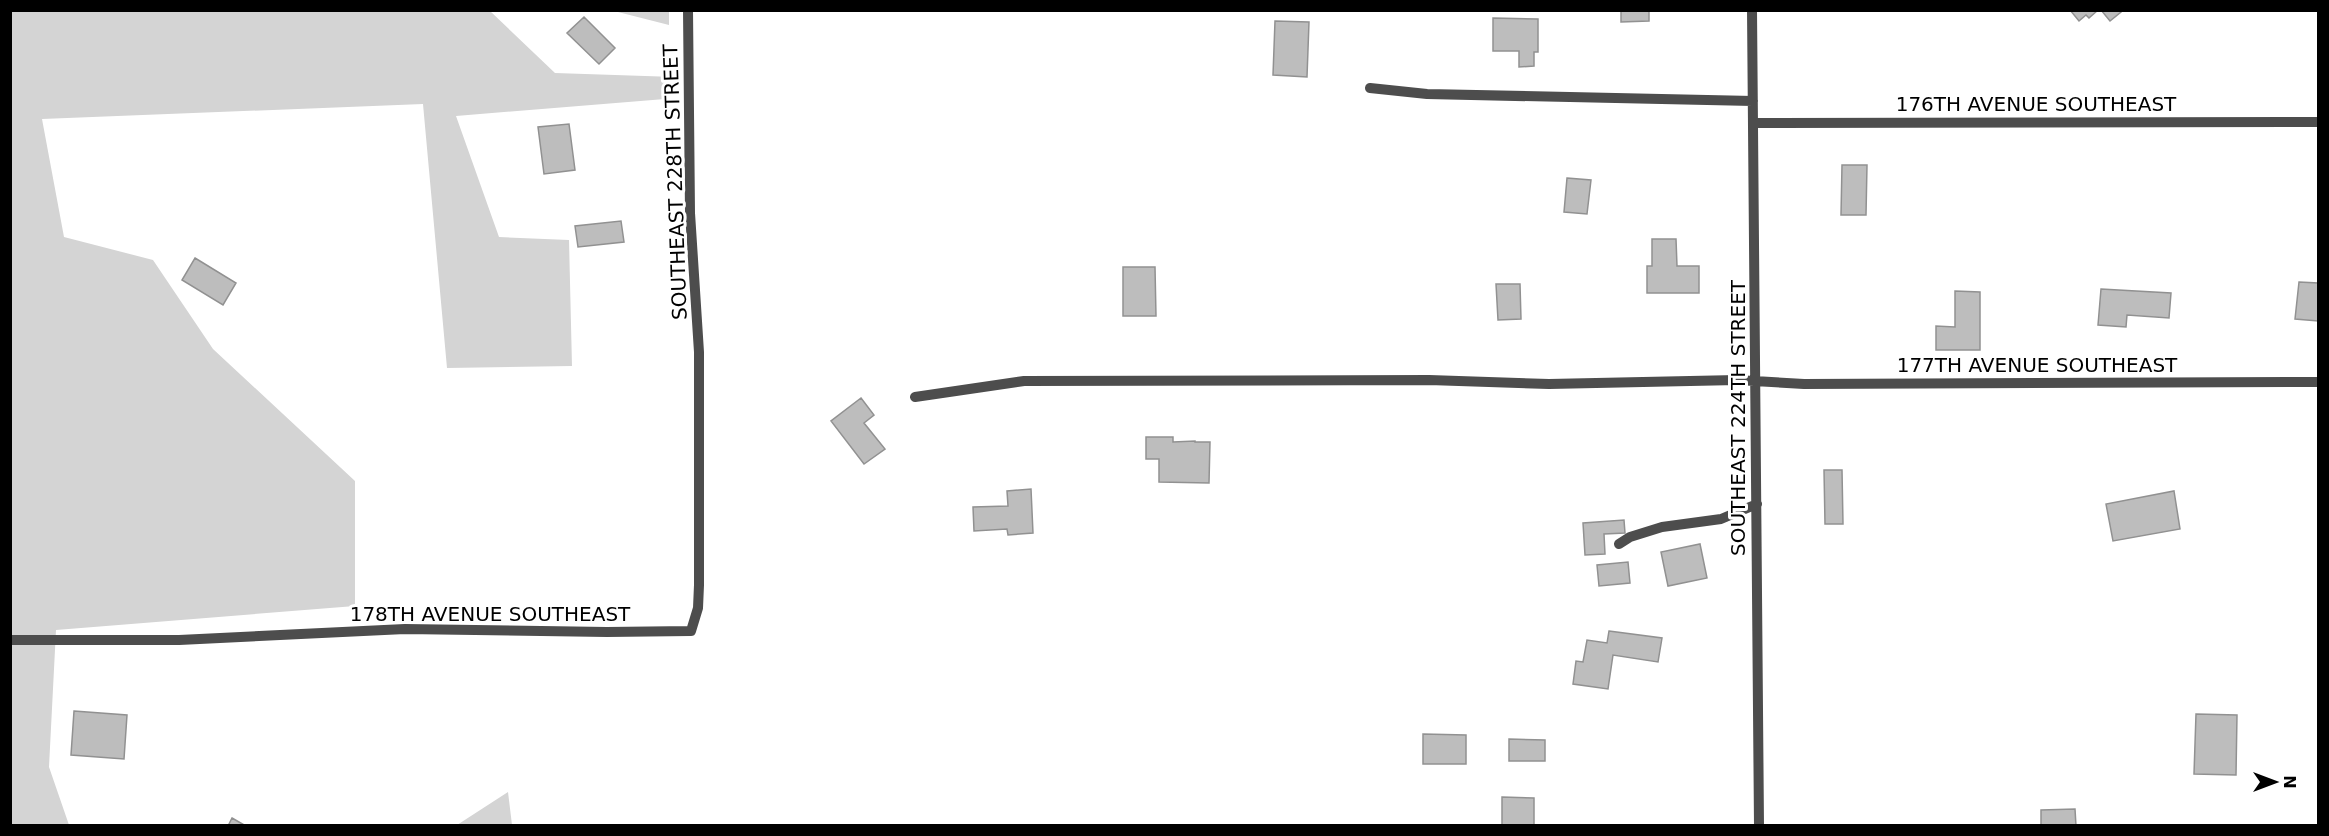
<svg xmlns="http://www.w3.org/2000/svg" width="2329" height="836" font-family="'DejaVu Sans',sans-serif">
  <rect width="100%" height="100%" fill="#fff"/>
  <path fill="#d4d4d4" d="M 10,11 L 490,11 L 555,73 L 675,77 L 665,99 L 456,116 L 499,237 L 569,240 L 572,366 L 447,368 L 423,104 L 42,119 L 64,237 L 153,260 L 213,349 L 355,481 L 355,606 L 56,630 L 49,767 L 69,825 L 11,825 Z
    M 614,11 L 669,11 L 669,25 Z
    M 508,792 L 512,825 L 457,825 Z"/>
  <path fill="#bdbdbd" stroke="#919191" stroke-width="1.5" d="M 1621,10 L 1649,10 L 1649,21 L 1621,22 Z
    M 2070,10 L 2098,10 L 2089,18 L 2086,15 L 2079,21 Z
    M 2101,10 L 2120,10 L 2121,12 L 2110,21 Z
    M 584,17 L 615,48 L 599,64 L 567,33 Z
    M 1493,18 L 1538,19 L 1538,52 L 1534,52 L 1534,66 L 1519,67 L 1519,51 L 1493,51 Z
    M 1275,21 L 1309,22 L 1307,77 L 1273,75 Z
    M 569,124 L 575,170 L 544,174 L 538,127 Z
    M 1842,165 L 1867,165 L 1866,215 L 1841,215 Z
    M 1567,178 L 1591,180 L 1587,214 L 1564,212 Z
    M 621,221 L 624,242 L 578,247 L 575,226 Z
    M 1652,239 L 1676,239 L 1677,266 L 1699,266 L 1699,293 L 1647,293 L 1647,266 L 1652,266 Z
    M 195,258 L 236,283 L 223,305 L 182,280 Z
    M 1123,267 L 1155,267 L 1156,316 L 1123,316 Z
    M 2299,282 L 2318,283 L 2318,321 L 2295,319 Z
    M 1496,284 L 1520,284 L 1521,319 L 1498,320 Z
    M 2101,289 L 2171,293 L 2169,318 L 2127,315 L 2126,327 L 2098,325 Z
    M 1955,291 L 1980,292 L 1980,350 L 1936,350 L 1936,326 L 1955,327 Z
    M 861,398 L 874,415 L 864,423 L 885,449 L 864,464 L 831,421 Z
    M 1146,437 L 1173,437 L 1173,442 L 1195,441 L 1195,442 L 1210,442 L 1209,483 L 1159,482 L 1159,459 L 1146,459 Z
    M 1824,470 L 1842,470 L 1843,524 L 1825,524 Z
    M 1031,489 L 1033,533 L 1008,535 L 1007,529 L 974,531 L 973,507 L 1008,506 L 1007,491 Z
    M 2174,491 L 2180,529 L 2113,541 L 2106,504 Z
    M 1624,520 L 1625,533 L 1604,534 L 1605,554 L 1585,555 L 1583,523 Z
    M 1700,544 L 1707,578 L 1668,586 L 1661,552 Z
    M 1628,562 L 1630,583 L 1599,586 L 1597,565 Z
    M 1609,631 L 1662,638 L 1658,662 L 1613,655 L 1608,689 L 1573,684 L 1576,661 L 1583,662 L 1587,640 L 1607,643 Z
    M 74,711 L 127,715 L 124,759 L 71,755 Z
    M 2196,714 L 2237,715 L 2236,775 L 2194,774 Z
    M 1423,734 L 1466,735 L 1466,764 L 1423,764 Z
    M 1509,739 L 1545,740 L 1545,761 L 1509,761 Z
    M 1502,797 L 1534,798 L 1534,826 L 1502,826 Z
    M 2075,809 L 2076,826 L 2041,826 L 2041,810 Z
    M 232,818 L 246,826 L 228,826 Z"/>
  <g fill="none" stroke-linecap="round" stroke-linejoin="round">
    <path stroke="#4d4d4d" stroke-width="10" d="M 1752,10 L 1759,826
      M 1370,88 L 1427,94 L 1753,101
      M 1753,123 L 2318,122
      M 915,397 L 1024,381 L 1429,380 L 1549,384 L 1737,380 L 1804,384 L 2318,382
      M 1619,544 L 1630,537 L 1662,527 L 1721,519 L 1757,504
      M 10,640 L 179,640 L 405,629 L 607,632 L 691,631 L 698,608 L 699,585 L 699,352 L 690,213 L 688,10"/>
  </g>
  <g text-anchor="middle" stroke-width="6" stroke-linejoin="round" paint-order="stroke">
    <g font-size="20" fill="#000" stroke="#fff">
      <text x="2036" y="111">176TH AVENUE SOUTHEAST</text>
      <text transform="translate(675 182) rotate(-92)" y="7">SOUTHEAST 228TH STREET</text>
      <text x="2037" y="372">177TH AVENUE SOUTHEAST</text>
      <text transform="translate(1738 418) rotate(-90)" y="7">SOUTHEAST 224TH STREET</text>
      <text x="490" y="621">178TH AVENUE SOUTHEAST</text>
    </g>
  </g>
  <rect width="2329" height="836" fill="none" stroke="#000000" stroke-width="24"/>
  <g transform="translate(2275 782) rotate(90)" stroke="#ffffff" stroke-width="4.5" paint-order="stroke">
  <path d="M0-4.5L10 22L0 15L-10 22Z" fill="#000000"/>
  <text y="-9" font-size="16" font-weight="bold" text-anchor="middle" fill="#000000">N</text>
  </g>
</svg>
